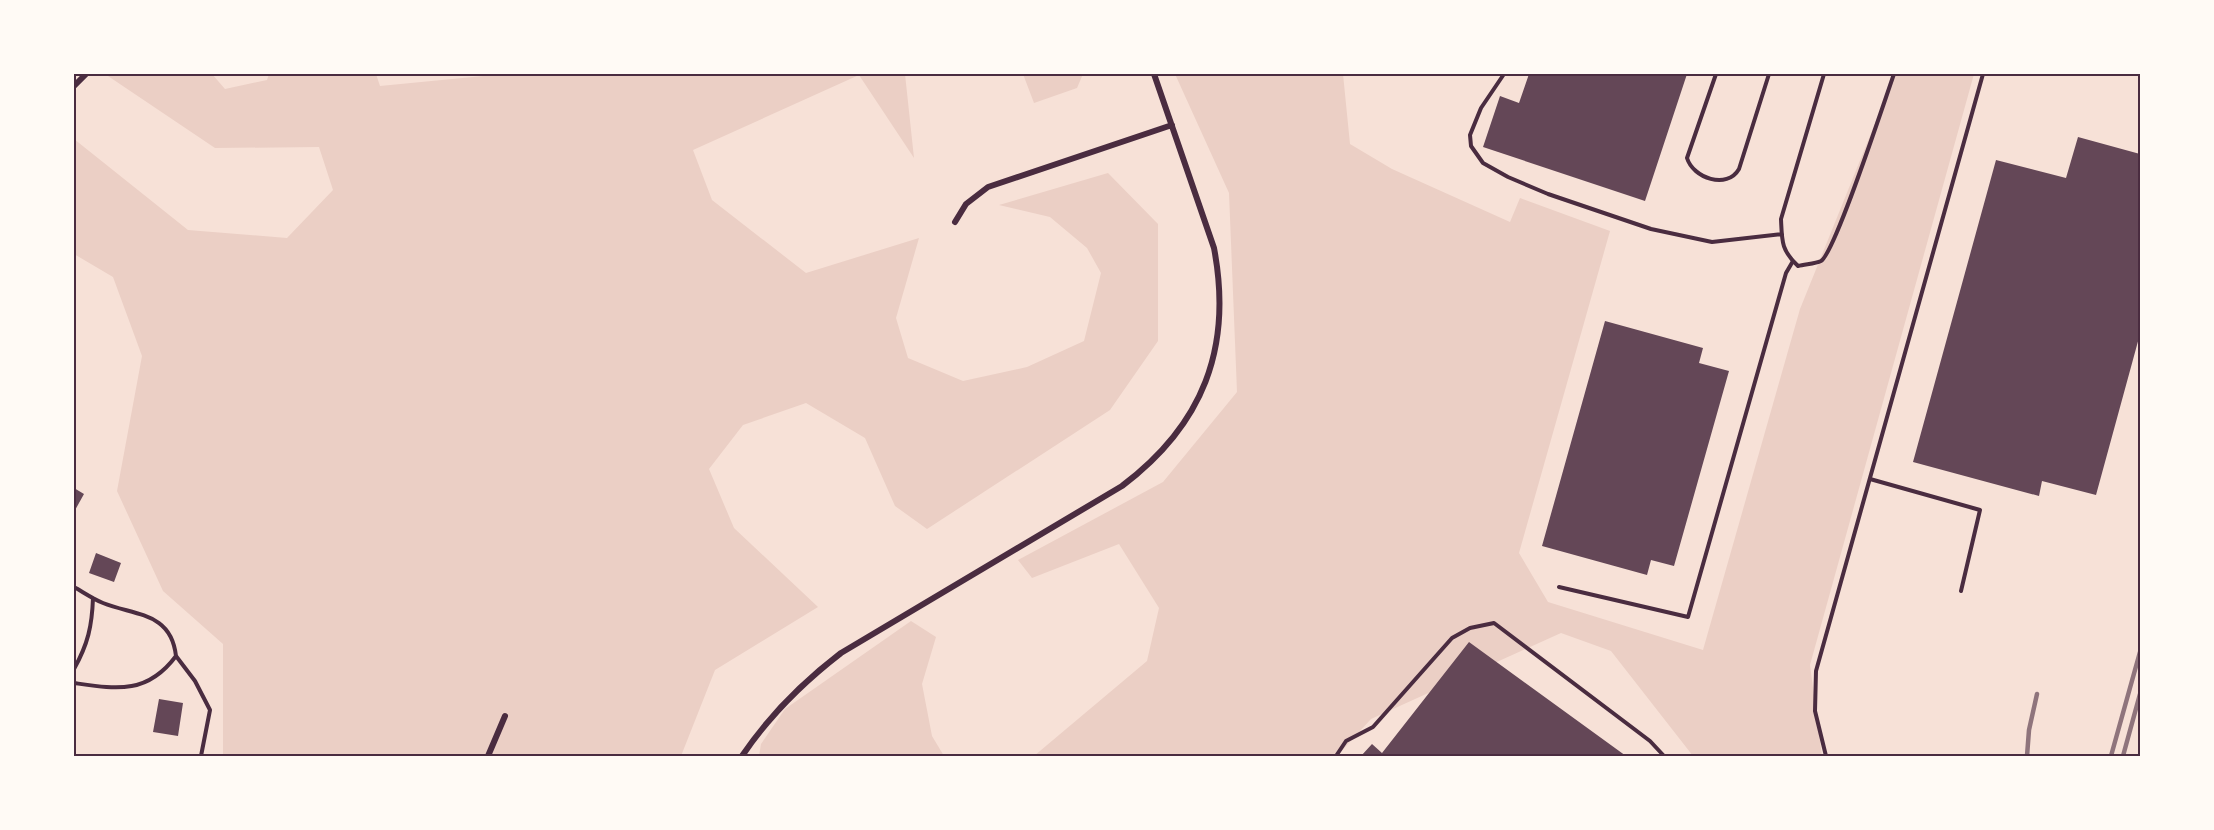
<svg xmlns="http://www.w3.org/2000/svg" width="2214" height="830" font-family="Rubik,sans-serif">
<style>
.green{fill:#ebcfc5}
.building{fill:#644757}
.lines{fill:none;stroke-linecap:round;stroke-linejoin:round}
.service{stroke:#4a2c40;stroke-width:4}
.minor{stroke:#4a2c40;stroke-width:6}
.rail{stroke:#8f747c;stroke-width:4.5}
.neatline{fill:none;stroke:#4a2c40;stroke-width:2}
</style>
<rect width="100%" height="100%" fill="#f7e1d7"/>
<!-- green -->
<path class="green" d="M105,74H212L225,89L267,80L269,74H376L380,86L483,76L484,74H905L914,158L859,75L693,150L712,200L806,273L919,238L896,318L908,358L963,381L1027,367L1084,341L1101,273L1087,248L1050,217L999,205L1108,173L1158,224V341L1110,410L927,529L895,506L865,438L806,403L743,425L709,469L734,528L818,607L715,670L681,756H223V644L163,591L117,491L142,356L113,277L74,254V139L188,230L287,238L333,190L319,147L215,148Z
M1023,74H1083L1077,88L1034,103Z
M1175,74H1343L1350,144L1392,169L1510,222L1520,198L1610,231L1519,553L1548,602L1703,650L1800,309L1895,74H1974L1810,665L1822,756H1693L1611,651L1561,633L1371,719L1337,756H1034L1147,661L1159,608L1119,544L1032,578L1018,560L1163,482L1237,392L1229,193Z
M911,621L936,637L922,684L932,736L944,756H759L761,744L785,709Z"/>
<!-- building -->
<path class="building" d="M1529,74H1687L1645,201L1483,147L1500,96L1519,103Z
M2078,137L2140,154V192L2138,200H2140V334L2096,495L2042,481L2039,496L1913,462L1996,160L2066,178Z
M1605,321L1703,348L1699,363L1729,371L1674,566L1651,560L1647,575L1542,546Z
M74,488L84,494L74,512Z
M96,553L121,563L114,582L89,573Z
M1469,642L1626,756H1361L1372,744L1382,753Z
M159,699L183,703L178,736L153,732Z"/>
<g class="lines">
<!-- service -->
<path class="service" d="M1504,74L1481,108L1470,135L1471,146L1483,163L1508,177L1548,194L1651,229L1712,242L1782,234
M1716,74L1687,158C1693,178 1727,190 1739,169L1769,74
M1824,74L1781,219C1782,241 1781,250 1798,266C1805,264 1815,264 1821,261C1835,253 1885,99 1894,74
M1870,479L1980,510L1961,591
M74,587C83,592 93,599 103,603C136,616 171,612 176,656C147,695 116,689 74,683
M1559,587L1688,617L1778,301L1786,273L1793,261
M176,656L195,681L210,710L201,756
M74,669C88,644 92,626 93,598
M1336,756L1346,741L1373,727L1452,638L1470,628L1494,623L1650,741L1664,756
M1826,756L1815,711L1816,671L1983,74"/>
<!-- minor -->
<path class="minor" d="M74,86L86,74
M955,222L966,204L988,187L1172,125
M488,756L505,716
M742,756C769,716 802,683 841,653L1122,486C1203,425 1233,348 1214,248L1154,74"/>
<!-- rail -->
<path class="rail" d="M2027,756L2029,730L2037,694
M2111,756L2140,652
M2123,756L2140,694"/>
</g>
<!-- border -->
<rect width="2214" height="830" fill="none" stroke="#fffaf5" stroke-width="150"/>
<rect x="75" y="75" width="2064" height="680" class="neatline"/>
</svg>
